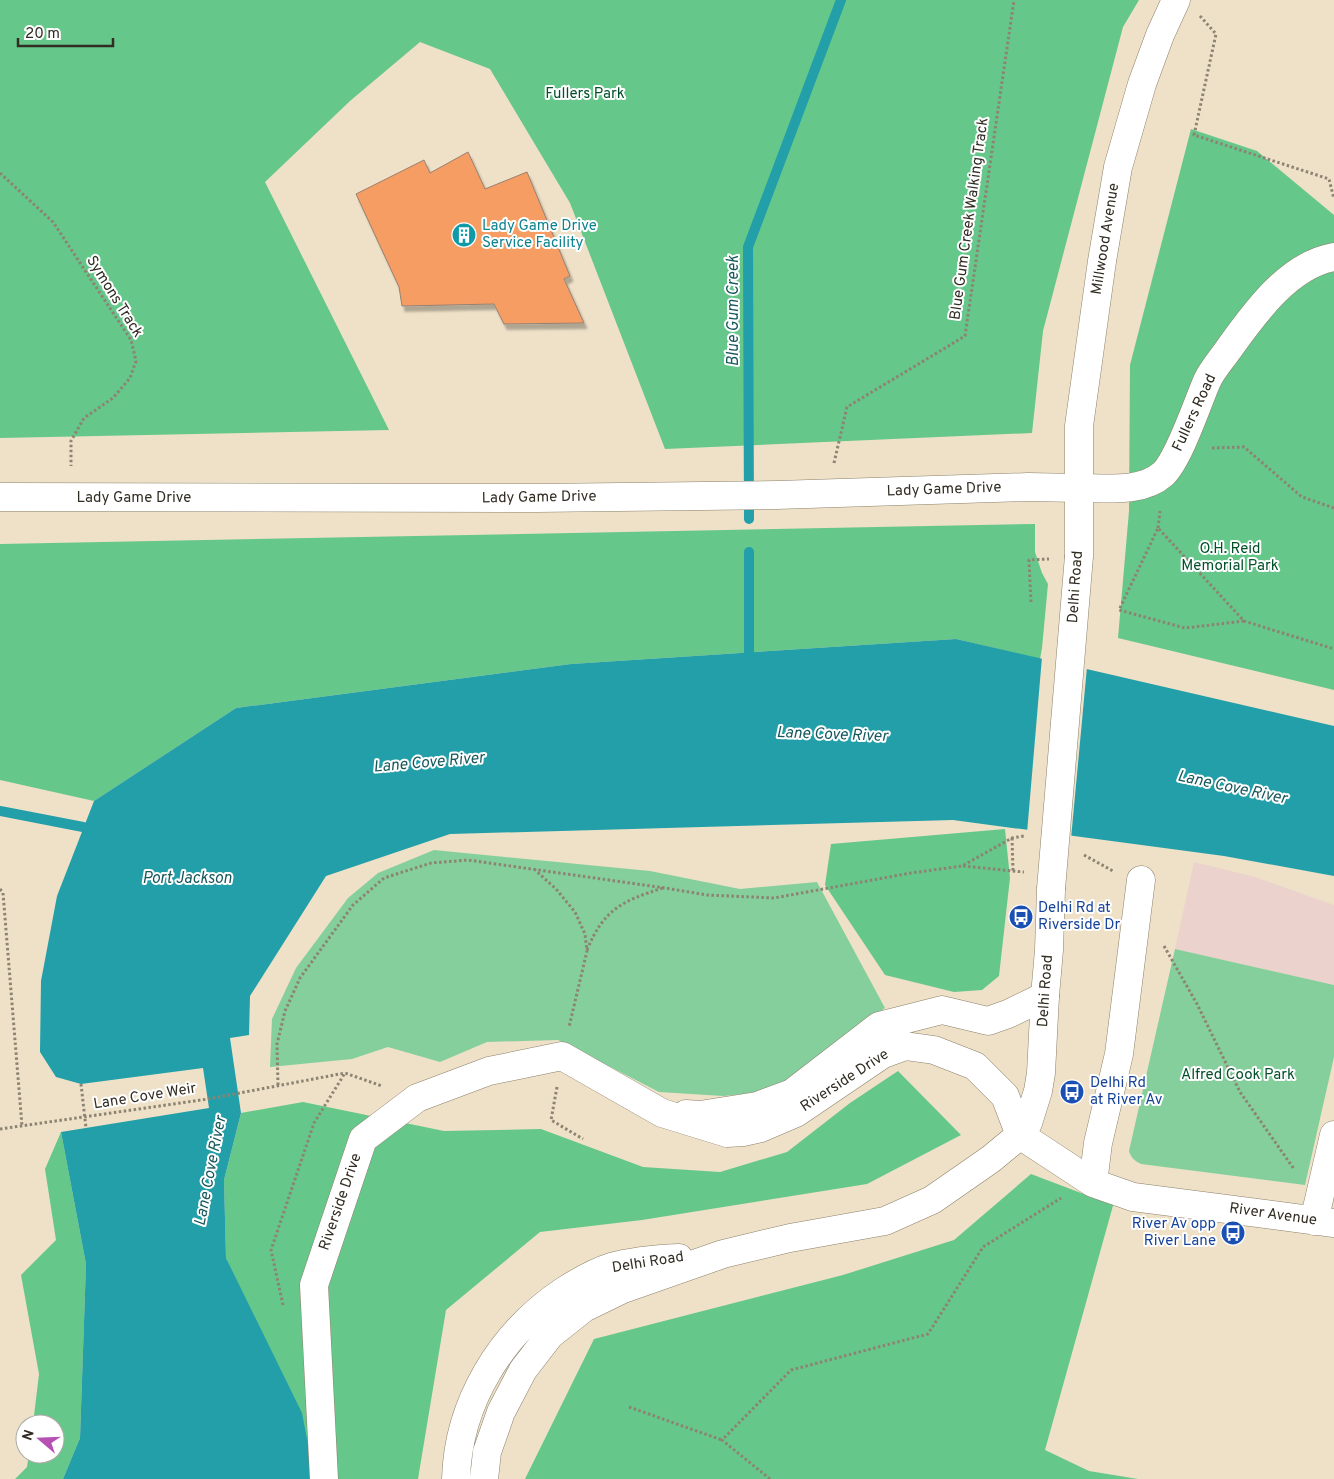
<svg xmlns="http://www.w3.org/2000/svg" width="1334" height="1479" font-family="Overpass,sans-serif">
<style>
.commercial{fill:#ecd2cc}
.green{fill:#85cf9d}
.forest{fill:#66c78a}
.water{fill:#229fa8}
.pier{fill:#eee1c8}
.lines{fill:none;stroke-linecap:round;stroke-linejoin:round}
.stream{stroke:#229fa8;stroke-width:10}
.building{fill:#f59d64;stroke:#978072;filter:url(#shadow)}
.minor-casing{stroke:#8c806a;stroke-width:29}
.major-casing{stroke:#8c806a;stroke-width:29}
.path{stroke:#8c8372;stroke-width:3;stroke-dasharray:2.5 2.5;stroke-linecap:butt}
.minor{stroke:#fff;stroke-width:28}
.major{stroke:#fff;stroke-width:28}
.major-bridge-casing{stroke:#8c806a;stroke-width:29;stroke-linecap:butt}
.major-bridge{stroke:#fff;stroke-width:28}
.labels{text-anchor:middle;dominant-baseline:central;stroke-width:4;stroke-linejoin:round;paint-order:stroke}
.park-label{font-size:15px;fill:#03512a;stroke:#fff}
.street-label{font-size:15px;fill:#322d23;stroke:#fff}
.culture-label{font-size:15px;fill:#0d838f;stroke:#fff;text-anchor:start}
.transit-label{font-size:15px;fill:#164399;stroke:#fff;text-anchor:start}
.water-label{font-size:16px;font-style:italic;fill:#17585d;stroke:#fff}
</style>
<defs>
<filter id="shadow"><feDropShadow dx="3" dy="5.5" stdDeviation="1" flood-color="#0004"/></filter>
</defs>
<rect width="100%" height="100%" fill="#eee1c8"/>
<!-- commercial -->
<path class="commercial" d="M1194,862L1255,877L1334,905V985L1175,949Z"/>
<!-- green -->
<path class="green" d="M434,850L650,871L740,889L817,882L885,1008L780,1085L754,1093L723,1096L659,1092L558,1040L487,1042L440,1062L388,1047L352,1059L270,1067L272,1019L296,968L348,898L378,873Z
M1175,949L1334,985V1057L1305,1185L1141,1164C1135,1161 1131,1158 1129,1151Z"/>
<!-- forest -->
<path class="forest" d="M0,0H1139L1123,27L1043,331L1032,433L665,449L570,203L490,69L420,42L350,101L265,182L389,430L0,438Z
M1191,129L1257,151L1334,215V690L1118,638L1129,511L1130,365Z
M1035,524V552L1042,573L1048,584L1042,648L1040,659L956,639L571,664L236,708L94,801L0,780V544Z
M1005,829L1010,878L999,976L982,990L954,992L885,975L825,885L831,844Z
M898,1071L961,1135L867,1184L642,1220L540,1232L446,1310L418,1479H310L313,1470L226,1258L224,1180L241,1113L303,1102L444,1131L541,1129L643,1167L720,1172L787,1152L850,1103Z
M61,1132L86,1264L80,1438L63,1479H15L27,1467L29,1454H55V1424H33L39,1374L21,1275L56,1240L45,1169Z
M1031,1174L1081,1193L1114,1202L1045,1450L1089,1471L1138,1479H525L594,1339L843,1275L954,1240Z"/>
<!-- water -->
<path class="water" d="M956,639L1334,726V876L1224,856L953,820L450,834L326,876L250,996L249,1035L230,1038L241,1113L224,1180L226,1258L302,1413L313,1470L310,1479H63L80,1438L86,1264L61,1132L209,1108L203,1068L81,1084L56,1077L40,1052L41,981L57,896L94,801L236,708L571,664Z"/>
<!-- pier -->
<path class="pier" d="M1042,657L1087,667L1071,839L1027,833Z"/>
<g class="lines">
<!-- stream -->
<path class="stream" d="M749,519L748,247L841,0
M749,552V666
M0,811L83,827L94,831"/>
</g>
<!-- building -->
<path class="building" d="M468,152L485,189L527,172L570,276L564,279L584,323L504,324L494,304L402,306L399,287L356,194L424,160L430,173Z"/>
<g class="lines">
<defs>
<path id="minor" d="M1079,488C1105,488 1142,493 1163,474C1179,459 1197,404 1207,381C1212,370 1221,360 1228,350C1254,314 1288,265 1334,257
M686,1114L700,1115L757,1106L792,1093L879,1026L942,1010L988,1021L1008,1014L1045,996
M1093,1183L1098,1143L1119,1054L1141,880
M1314,1221L1334,1135
M324,1479L314,1285L363,1139L417,1098L489,1071L562,1056L662,1113L727,1133L743,1132L761,1128L796,1113L883,1054L905,1046L934,1050L975,1066L1005,1096L1020,1135L1093,1183L1133,1197L1334,1223"/>
<path id="major" d="M0,497L537,498L777,495L1028,487L1079,488
M1079,556V426L1102,261L1118,167L1142,84L1160,35L1176,0
M456,1479C458,1403 501,1333 564,1291C578,1282 595,1272 611,1267C633,1261 657,1259 679,1258
M484,1479L487,1452L501,1412L523,1370L550,1335L584,1308L623,1289L723,1254L790,1238L885,1221L932,1200L991,1159L1020,1135L1028,1123L1038,1091L1041,1073L1045,996L1049,950L1051,889"/>
</defs>
<!-- minor casing -->
<use href="#minor" class="minor-casing"/>
<!-- major casing -->
<use href="#major" class="major-casing"/>
<!-- path -->
<path class="path" d="M1200,16L1216,34L1194,135L1329,179L1334,199
M0,173L53,222L131,340L136,361L130,378L113,398L84,418L71,441V466
M1212,448L1244,447L1302,497L1334,508
M834,463L847,407L965,336L1014,0
M1158,528L1160,511
M1031,602L1029,560L1049,559
M1244,621L1185,628L1119,610L1158,528L1244,621L1334,649
M1012,838L1013,871
M1084,855L1113,871
M963,866L1024,872
M534,869L556,889L575,912L585,934L587,951L569,1027
M0,889L3,893L22,1126
M1164,946L1197,1004L1240,1092L1294,1169
M587,950C604,909 622,901 663,888
M81,1084L86,1128
M278,1085L277,1044L285,1011L300,978L353,905L384,878L431,863L468,860L665,888L707,895L774,898L911,873L962,866L1012,838L1024,836
M557,1087L551,1120L583,1139
M0,1129L208,1099L345,1073L382,1086
M283,1305L271,1250L314,1123L345,1073
M629,1407L722,1440
M770,1479L722,1440L791,1370L928,1334L983,1247L1061,1198"/>
<!-- minor -->
<use href="#minor" class="minor"/>
<!-- major -->
<use href="#major" class="major"/>
<defs>
<path id="major-bridge" d="M1051,889L1079,556"/>
</defs>
<!-- major-bridge casing -->
<use href="#major-bridge" class="major-bridge-casing"/>
<!-- major-bridge -->
<use href="#major-bridge" class="major-bridge"/>
</g>
<!-- icons -->
<defs>
<symbol id="building-disc" viewBox="-11 -11 22 22"><circle r="9.5" fill="#0f9aa8" stroke="#fff"/><path d="M-4-6H4V6H1V3H-1V6H-4ZM-2.5-4.3h1.7v1.8h-1.7ZM.8-4.3h1.7v1.8H.8ZM-2.5-1h1.7V.8h-1.7ZM.8-1h1.7V.8H.8Z" fill="#fff"/></symbol>
<symbol id="bus-disc" viewBox="-11 -11 22 22"><circle r="9.5" fill="#1a4fb4" stroke="#fff"/><path d="M-5-6H5V4H4V6H2V4H-2V6H-4V4H-5ZM-3.5-4V0h7V-4ZM-3.5 1.2v1.5H-2V1.2ZM2 1.2v1.5H3.5V1.2Z" fill="#fff"/></symbol>
</defs>
<g fill-rule="evenodd">
<use href="#building-disc" x="450" y="221" width="28" height="28"/>
<use href="#bus-disc" x="1007" y="903" width="28" height="28"/>
<use href="#bus-disc" x="1058" y="1078" width="28" height="28"/>
<use href="#bus-disc" x="1219" y="1219" width="28" height="28"/>
</g>
<g class="labels">
<!-- park labels -->
<g class="park-label">
<text x="585" y="94">Fullers Park</text>
<text x="1230" y="549">O.H. Reid<tspan x="1230" dy="17">Memorial Park</tspan></text>
<text x="1238" y="1075">Alfred Cook Park</text>
</g>
<!-- street labels -->
<g class="street-label">
<text transform="translate(970 219) rotate(-82)">Blue Gum Creek Walking Track</text>
<text transform="translate(1106 239) rotate(-81)">Millwood Avenue</text>
<text transform="translate(114 297) rotate(58)">Symons Track</text>
<text transform="translate(1195 413) rotate(-65)">Fullers Road</text>
<text transform="translate(944 490) rotate(-2)">Lady Game Drive</text>
<text x="134" y="498">Lady Game Drive</text>
<text transform="translate(539 498) rotate(-1)">Lady Game Drive</text>
<text transform="translate(1076 587) rotate(-86)">Delhi Road</text>
<text transform="translate(1046 991) rotate(-86)">Delhi Road</text>
<text transform="translate(845 1081) rotate(-33)">Riverside Drive</text>
<text transform="translate(145 1097) rotate(-9)">Lane Cove Weir</text>
<text transform="translate(341 1202) rotate(-71)">Riverside Drive</text>
<text transform="translate(1273 1215) rotate(8)">River Avenue</text>
<text transform="translate(648 1263) rotate(-9)">Delhi Road</text>
</g>
<!-- culture labels -->
<g class="culture-label">
<text x="482" y="226">Lady Game Drive<tspan x="482" dy="17">Service Facility</tspan></text>
</g>
<!-- transit labels -->
<g class="transit-label">
<text x="1038" y="908">Delhi Rd at<tspan x="1038" dy="17">Riverside Dr</tspan></text>
<text x="1090" y="1083">Delhi Rd<tspan x="1090" dy="17">at River Av</tspan></text>
<text x="1216" y="1224" text-anchor="end">River Av opp<tspan x="1216" dy="17">River Lane</tspan></text>
</g>
<!-- water labels -->
<g class="water-label">
<text transform="translate(734 311) rotate(-90)">Blue Gum Creek</text>
<text transform="translate(832 735) rotate(2)">Lane Cove River</text>
<text transform="translate(429 763) rotate(-5)">Lane Cove River</text>
<text transform="translate(1232 788) rotate(12)">Lane Cove River</text>
<text x="187" y="879">Port Jackson</text>
<text transform="translate(211 1171) rotate(-79)">Lane Cove River</text>
</g>
</g>
<!-- north arrow -->
<g transform="translate(40 1439) rotate(289)"><circle r="24" fill="#ffffff" stroke="#adaba7"/>
<path d="M0-4L9 19L0 12L-9 19Z" fill="#b750b4"/>
<text y="-8" font-size="14" font-weight="bold" text-anchor="middle" fill="#322d23">N</text>
</g>
<!-- scale -->
<path d="M18 38v8h95v-8" fill="none" stroke="#322d23" stroke-width="2.5"/>
<text x="25" y="38" font-size="15" fill="#322d23" stroke="#ffffff" stroke-width="4" paint-order="stroke">20 m</text>
</svg>
